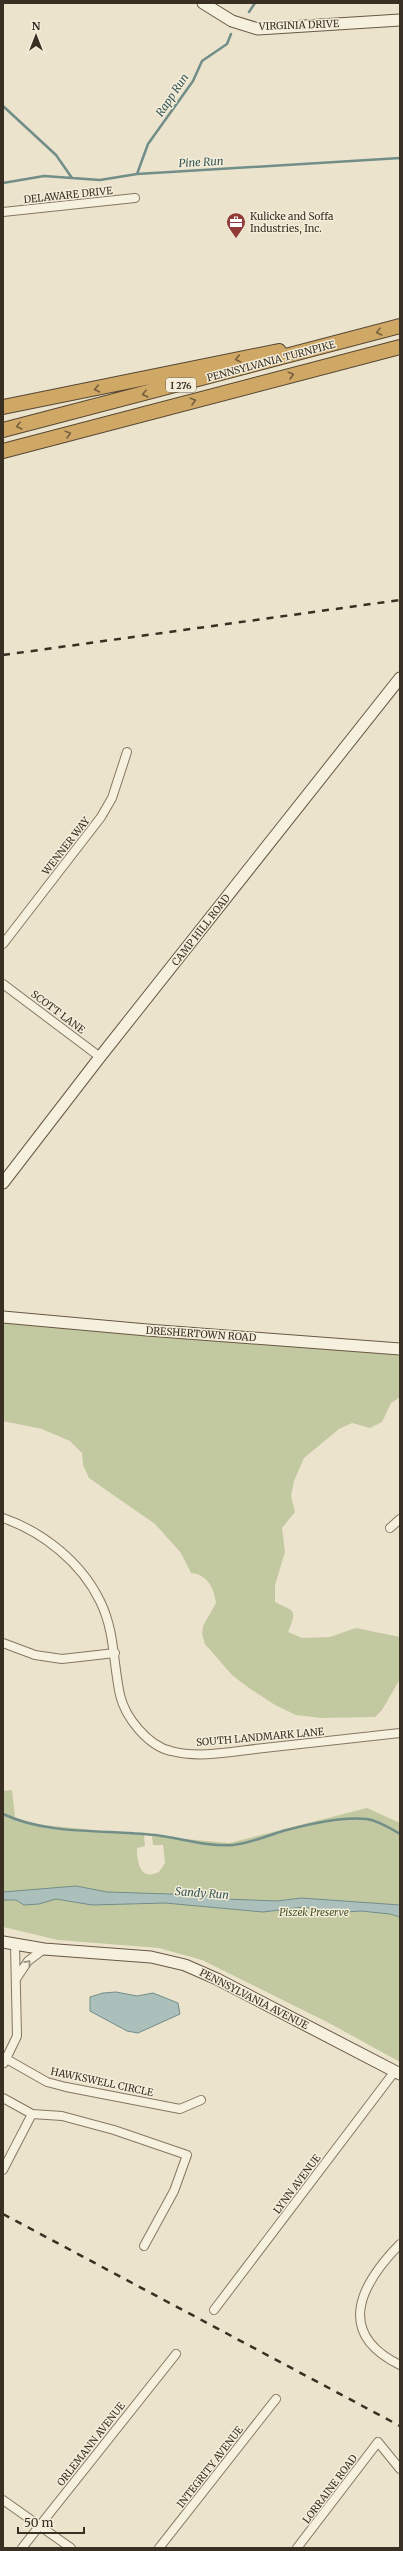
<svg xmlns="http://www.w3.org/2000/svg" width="403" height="2551" font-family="Merriweather,serif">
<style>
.green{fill:#c2c9a0}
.water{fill:#abc0bb;stroke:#728e89}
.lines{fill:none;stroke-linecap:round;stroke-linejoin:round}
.stream{stroke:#728e89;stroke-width:2.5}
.street-casing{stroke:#877761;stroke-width:10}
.secondary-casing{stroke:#695844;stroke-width:13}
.highway-casing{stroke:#554634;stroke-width:16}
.street{stroke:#f6f0de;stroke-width:8}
.secondary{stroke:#f6f0de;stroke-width:11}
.highway{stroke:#d0a866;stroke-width:14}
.rail{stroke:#392f23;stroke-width:2.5;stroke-dasharray:7 7;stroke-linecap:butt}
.oneway{stroke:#755f3e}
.oneway2{stroke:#989080}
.labels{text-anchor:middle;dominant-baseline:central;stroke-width:3;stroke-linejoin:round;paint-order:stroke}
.shield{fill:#f3edda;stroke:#71685a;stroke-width:1}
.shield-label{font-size:9px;font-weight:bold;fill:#392f23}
.street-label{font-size:10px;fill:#392f23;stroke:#f3edda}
.poi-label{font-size:10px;fill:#392f23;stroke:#f3edda;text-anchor:start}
.park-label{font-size:10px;font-style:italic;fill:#47532b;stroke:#f3edda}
.water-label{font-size:11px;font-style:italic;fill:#345757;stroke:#f3edda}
</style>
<rect width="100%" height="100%" fill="#ebe3cc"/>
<!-- green -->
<path class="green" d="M3,1321L400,1354V1397L391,1403L382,1422L370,1428L352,1423L339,1429L304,1458L294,1481L291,1496L295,1512L282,1528L285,1552L275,1585V1602C294,1612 298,1608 288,1632L302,1638L330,1637L356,1628L400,1637V1679L382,1710L375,1717L321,1718L296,1715L275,1705L249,1688L232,1675L205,1644L202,1634L203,1626L216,1603C214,1588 207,1574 191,1573L181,1553L155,1524L89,1478L83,1465L82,1453L70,1441L42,1429L3,1421Z
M12,1790L15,1818L33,1824L144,1835L145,1846L137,1848C137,1863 140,1881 159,1872L165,1863L163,1845H153L152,1836L229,1843L367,1808L400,1823V2062L329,2023L202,1960L159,1948L58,1940L3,1927V1791Z"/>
<!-- water -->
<path class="water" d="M76,1886L107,1892L201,1895L225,1899L277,1901L301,1898L400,1905V1917L390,1914L361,1911L334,1913L304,1907L263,1912L165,1903L92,1905L56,1899L39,1904L24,1905L16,1900H3V1892Z
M116,1992L137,1996L153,1993L178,2003L180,2014L138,2033L127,2031L90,2011V1997L103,1993Z"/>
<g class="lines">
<!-- stream -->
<path class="stream" d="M249,12L255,3
M3,106L56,155L72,178
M137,174L148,144L193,81L202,61L227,44L231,34
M3,183L44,176L100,180L137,174L400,158
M3,1814C50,1836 106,1829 155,1835C181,1838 207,1847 233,1845C250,1843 267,1836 283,1831C308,1824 341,1816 367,1819C379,1821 390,1828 400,1834"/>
<defs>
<path id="street" d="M3,212L135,198
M3,944L101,817L112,798L127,752
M3,984L100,1057
M3,1518C43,1532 81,1562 100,1601C115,1631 113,1663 120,1695C125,1717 148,1746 171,1751C201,1759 234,1751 264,1748C310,1743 355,1738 400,1733
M390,1528L400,1519
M3,1643L35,1655L62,1659L115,1653
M16,1979L28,1961L44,1949
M3,2057L47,2082L66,2087L180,2109L201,2100
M4,2063L17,2036L15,1945
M3,2098L32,2114L62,2116L114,2130L187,2155L174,2191L144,2246
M3,2170L32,2114
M400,2244C360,2285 335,2333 400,2365
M214,2310L395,2071
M3,2500L71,2548
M22,2548L176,2354
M159,2548L276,2399
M297,2548L378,2442L400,2469"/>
<path id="secondary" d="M203,3L232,21L258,29L400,20
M3,1183L100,1057L400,678
M3,1317L147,1330L400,1349
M3,1942L44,1949L151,1957L185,1965L217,1979L400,2074"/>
<path id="highway" d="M3,407L279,351
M3,430L400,326
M3,451L400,347"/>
</defs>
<!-- street casing -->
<use href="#street" class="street-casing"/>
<!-- secondary casing -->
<use href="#secondary" class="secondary-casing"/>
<!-- highway casing -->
<use href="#highway" class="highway-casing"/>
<!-- street -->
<use href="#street" class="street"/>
<!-- secondary -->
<use href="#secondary" class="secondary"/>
<!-- highway -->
<use href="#highway" class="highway"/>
<!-- rail -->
<path class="rail" d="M3,655L400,600
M3,2214L400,2426"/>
</g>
<!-- one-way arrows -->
<defs><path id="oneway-chevron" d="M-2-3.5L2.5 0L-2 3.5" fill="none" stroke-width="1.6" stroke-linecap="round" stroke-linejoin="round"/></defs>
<g class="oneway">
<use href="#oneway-chevron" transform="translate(379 332) rotate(166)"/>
<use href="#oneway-chevron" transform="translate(238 359) rotate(168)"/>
<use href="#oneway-chevron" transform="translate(291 375) rotate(-15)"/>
<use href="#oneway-chevron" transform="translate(97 389) rotate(168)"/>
<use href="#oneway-chevron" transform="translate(145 394) rotate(166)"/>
<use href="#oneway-chevron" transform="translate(193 401) rotate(-15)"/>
<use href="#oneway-chevron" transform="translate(19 426) rotate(166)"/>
<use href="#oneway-chevron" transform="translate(68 434) rotate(-15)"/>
</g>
<use class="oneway2" href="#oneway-chevron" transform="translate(28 1963) rotate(-48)"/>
<!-- icons -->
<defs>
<symbol id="office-pin" viewBox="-11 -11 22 30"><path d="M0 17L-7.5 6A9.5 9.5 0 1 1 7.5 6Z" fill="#903b37" stroke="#f3edda"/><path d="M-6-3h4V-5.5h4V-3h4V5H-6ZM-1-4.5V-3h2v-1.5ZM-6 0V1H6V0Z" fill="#fff"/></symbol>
</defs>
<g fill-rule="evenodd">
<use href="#office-pin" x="225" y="211" width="22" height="30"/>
</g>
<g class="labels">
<!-- shield labels -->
<rect class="shield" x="166" y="378" width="30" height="14" rx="3"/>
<g class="shield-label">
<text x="181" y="385">I 276</text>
</g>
<!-- street labels -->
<g class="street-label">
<text transform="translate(299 25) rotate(-2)">VIRGINIA DRIVE</text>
<text transform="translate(68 195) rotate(-6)">DELAWARE DRIVE</text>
<text transform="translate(271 361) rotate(-15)">PENNSYLVANIA TURNPIKE</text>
<text transform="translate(66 846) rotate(-52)">WENNER WAY</text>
<text transform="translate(201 930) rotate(-52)">CAMP HILL ROAD</text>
<text transform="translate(58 1012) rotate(37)">SCOTT LANE</text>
<text transform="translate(201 1334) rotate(4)">DRESHERTOWN ROAD</text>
<text transform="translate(260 1737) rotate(-5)">SOUTH LANDMARK LANE</text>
<text transform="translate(254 1999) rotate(27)">PENNSYLVANIA AVENUE</text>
<text transform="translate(102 2082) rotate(12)">HAWKSWELL CIRCLE</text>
<text transform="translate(297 2184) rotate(-53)">LYNN AVENUE</text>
<text transform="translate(91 2444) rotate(-52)">ORLEMANN AVENUE</text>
<text transform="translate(210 2467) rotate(-52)">INTEGRITY AVENUE</text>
<text transform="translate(330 2489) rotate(-53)">LORRAINE ROAD</text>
</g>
<!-- poi labels -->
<g class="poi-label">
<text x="250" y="216">Kulicke and Soffa<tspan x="250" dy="12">Industries, Inc.</tspan></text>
</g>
<!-- park labels -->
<g class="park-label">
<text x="314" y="1912">Piszek Preserve</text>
</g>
<!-- water labels -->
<g class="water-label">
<text transform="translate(172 95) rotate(-56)">Rapp Run</text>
<text transform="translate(201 162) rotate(-3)">Pine Run</text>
<text transform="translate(202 1893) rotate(4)">Sandy Run</text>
</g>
</g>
<!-- border -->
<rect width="403" height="2551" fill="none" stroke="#392f23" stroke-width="8"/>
<!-- north arrow -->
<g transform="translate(36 36)" stroke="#f3edda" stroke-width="3" paint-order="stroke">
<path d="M0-3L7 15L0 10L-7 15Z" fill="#392f23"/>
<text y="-6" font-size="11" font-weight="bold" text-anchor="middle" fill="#392f23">N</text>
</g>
<!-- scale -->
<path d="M18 2527v6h66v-6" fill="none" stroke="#392f23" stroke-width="2"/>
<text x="24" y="2527" font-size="12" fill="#392f23" stroke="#f3edda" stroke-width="3" paint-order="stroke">50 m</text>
</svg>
